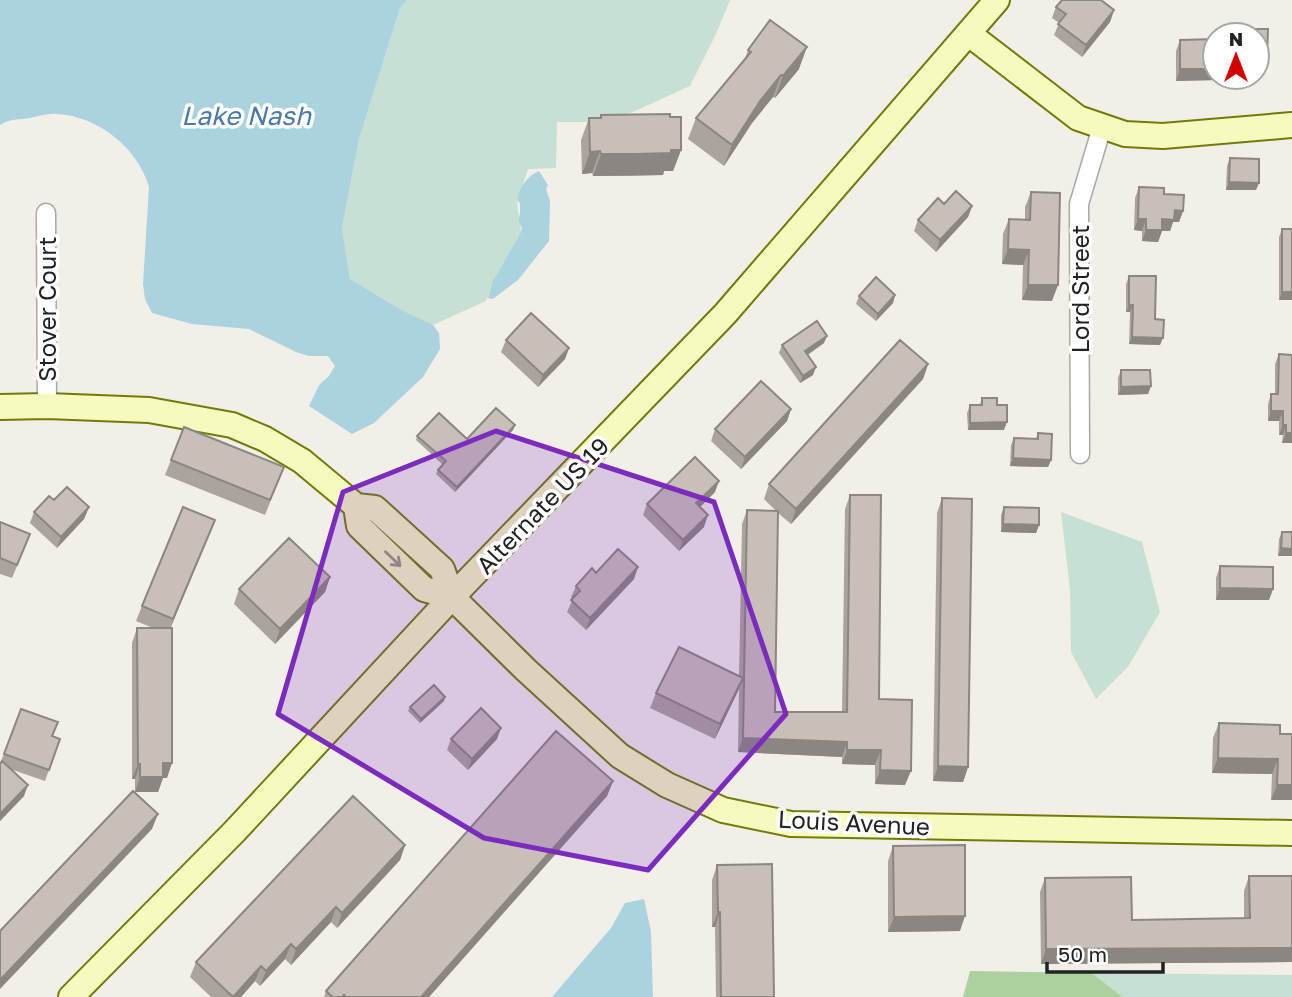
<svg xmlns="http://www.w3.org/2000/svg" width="1292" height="997" font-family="'Golos Text',sans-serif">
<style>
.forest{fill:#add19e}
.wetland{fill:#c6e0d4}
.water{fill:#aad3df}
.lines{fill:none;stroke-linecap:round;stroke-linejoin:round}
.street-casing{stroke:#a9a9a9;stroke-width:21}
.secondary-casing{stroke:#707d05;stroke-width:28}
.street{stroke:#fff;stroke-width:18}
.secondary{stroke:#f7fabf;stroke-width:24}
.wall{fill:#aba49e}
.shaded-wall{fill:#8b8681}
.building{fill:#c7bfb8;stroke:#8b8681;stroke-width:2}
.oneway{stroke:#979978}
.marked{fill:#7b2cbf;fill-opacity:0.2;stroke:#7b2cbf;stroke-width:5;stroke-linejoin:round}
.labels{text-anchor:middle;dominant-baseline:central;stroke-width:7;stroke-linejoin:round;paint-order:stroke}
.street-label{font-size:24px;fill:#222;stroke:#fff}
.water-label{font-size:26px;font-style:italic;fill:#4a7aab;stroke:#fff}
</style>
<rect width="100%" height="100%" fill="#f2efe9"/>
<!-- forest -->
<path class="forest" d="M970,971L1092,973L1123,997H963Z"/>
<!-- wetland -->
<path class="wetland" d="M407,0H730L716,34L690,86L633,112L593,122H557L556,168L528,169L517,203L521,232L496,276L486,301L433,325L401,311L350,279L342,228L359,139L400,8Z
M1061,512L1142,542L1160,612L1128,667L1096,699L1071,652L1070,590Z
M1092,973L1292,975V997H1123Z"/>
<!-- water -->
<path class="water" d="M0,0H407L400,8L359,139L342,228L350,279L401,310L433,325L439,333L440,349L423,377L374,423L352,434L309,406L319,385L329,376L335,366L328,356H309L296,352L249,329L192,324L152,313L145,299L143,284L149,187C138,148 98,116 57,114C49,113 39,116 30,118C18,120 11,118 0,125Z
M539,171L548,185L546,189L550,201L549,241L518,280L493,299L488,298L493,281L521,232L522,228C516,220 521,216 520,207C520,197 516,205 518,196C521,185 529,175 539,171Z
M644,899L651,932L653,997H552L611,928L625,903Z"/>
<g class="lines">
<defs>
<path id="street" d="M46,213L47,406
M1080,454L1079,204L1102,127"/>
<path id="secondary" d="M969,34L1078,118L1125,134L1163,136L1292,125
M0,407L47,406L149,410L232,425L265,439L302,461L356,506L375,508L442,569L452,597L526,670L620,756L667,785L723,810L791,824L1292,833
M356,506L359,526L424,589L452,597
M71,997L235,831L452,597L725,314L997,0"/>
</defs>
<!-- street casing -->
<use href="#street" class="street-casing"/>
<!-- secondary casing -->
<use href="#secondary" class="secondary-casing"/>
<!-- street -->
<use href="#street" class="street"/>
<!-- secondary -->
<use href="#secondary" class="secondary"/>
</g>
<!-- wall -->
<path class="wall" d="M1056,7L1114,10L1110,22L1082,57L1054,35L1059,23L1052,18Z
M1180,40L1216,80L1176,81V51Z
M748,50L799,69L775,98L773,97L752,123L724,166L688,139L696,118L744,61Z
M601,115L681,150L673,171H664L663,175L628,176H593L592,173L582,174L581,140L589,118H600Z
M1230,158L1256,190H1226L1227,166Z
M1139,187L1164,194L1183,211L1179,222H1173L1170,231H1162L1158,242L1142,241V231L1134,230L1135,198Z
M1031,192L1052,301L1022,300L1023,265L1002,264L1003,234L1009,219L1025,220V207Z
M944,204L972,206L968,217L936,252L914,231L918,220Z
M1282,229H1292V300H1279V237Z
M1129,276L1155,319L1160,345L1129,344L1130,312H1126V284Z
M895,295L893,303L876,321L856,304L859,296Z
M506,340L569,348L565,359L538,387L501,352Z
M824,343L808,355L813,375L800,383L779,353L782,345Z
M1279,354L1292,443H1282L1283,435H1279V421H1268V404L1271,394H1275V364Z
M928,364L923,379L791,524L778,513L775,712H842L845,509L850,495L879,699L905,785L875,784V765L842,764V757L738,752L739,689L715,739L650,708L656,693L739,676L742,524L747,510L776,511L764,499L769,484Z
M1121,370L1151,386L1148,394L1118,395V378Z
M982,398L1004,430H968L967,413L970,405H980Z
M791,409L787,421L741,469L711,441L715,429Z
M515,425L513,430L455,492L436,474L438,470L443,465L416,440L417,436L467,439Z
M1038,433L1051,460L1048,467L1010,466L1011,445L1014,438H1036Z
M171,460L284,467L265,515L165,475Z
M715,492L700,507L704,527L679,551L643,515L647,504Z
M942,498L968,767L963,782L933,781L937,513Z
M54,500L89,507L84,519L57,548L30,523L34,512Z
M1004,507L1039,525L1036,533L1001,532V515Z
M0,522L25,547L12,578L0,574Z
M1282,532H1292V556H1278L1279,539Z
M209,535L170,628L167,778H163L158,792H135L152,829L135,792V779H132V643L137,628H153L136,621L142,606Z
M1220,566L1273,589L1269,600H1216V578Z
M596,573L634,579L586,630L567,612L573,599L571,597L576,586Z
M330,577L325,592L275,644L234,604L239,589Z
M444,701L420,723L408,711L410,707Z
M21,709L53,736L60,739L45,781L10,769L24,796L0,821V764Z
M1219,723L1280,734H1292V800H1271L1272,774L1212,773L1213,738Z
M451,739H497L468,770L447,750Z
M613,781L607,796L429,997H324L326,991Z
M405,845L400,860L337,928L331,922L291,965L285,959L260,986L255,981L241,997H211L190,977L196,962Z
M893,846L960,931L888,932V861Z
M717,865L774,997H716L715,927H712V880Z
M1249,876L1292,962L1041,964L1040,892L1045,878L1132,920L1244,918V891Z"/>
<!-- shaded-wall -->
<path class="shaded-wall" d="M1114,10L1110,22L1082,57L1086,45Z
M807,47L799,69L775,98L783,76Z
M1257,58H1267L1263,69H1257Z
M1180,69H1215V77H1217L1216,80L1176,81Z
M781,75L773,97L752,123L724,166L732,145L760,101Z
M671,150H681L673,171H664L663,175L593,176L601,154Z
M600,151L592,173L582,174L590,152Z
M1229,182L1259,183L1256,190H1226Z
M972,206L968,217L936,252L940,240Z
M1175,210L1183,211L1179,222H1173L1170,231H1162L1158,242L1142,241L1146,230Z
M1138,219H1146L1142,231L1134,230Z
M1008,249L1029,250L1023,265L1002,264Z
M1028,285H1058L1052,301L1022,300Z
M1282,292H1292V300H1279Z
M895,295L893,303L876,321L878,314Z
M1129,305H1133L1130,312H1126Z
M827,336L824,343L802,358L805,351Z
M1132,337L1163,338L1160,345L1129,344Z
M569,348L565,359L538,387L543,375Z
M928,364L923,379L791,524L796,509Z
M816,367L813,375L800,383L803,376Z
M1151,386L1148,394L1118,395L1121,387Z
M791,409L787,421L741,469L745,457Z
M1271,411H1283L1279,421H1268Z
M1007,422L1004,430H968L970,423Z
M515,425L513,430L455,492L457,487Z
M1283,425H1286L1283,435H1279Z
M1286,433H1292V443H1282Z
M1013,458L1051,460L1048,467L1010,466Z
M719,481L715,492L692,515L696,503Z
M89,507L84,519L57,548L61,537Z
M708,515L704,527L679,551L683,540Z
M215,520L209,535L168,634L173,619Z
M1003,524L1039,525L1036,533L1001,532Z
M1281,548L1292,549V556H1278Z
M638,567L634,579L586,630L590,618Z
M330,577L325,592L275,644L280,629Z
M1220,588L1273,589L1269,600H1216Z
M743,678L737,693L715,739L720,724Z
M445,697L444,701L420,723L421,719Z
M501,728L497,739L468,770L472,759Z
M743,738L847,742L842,757L738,752Z
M847,750H881L875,765L842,764Z
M1218,758L1278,759L1272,774L1212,773Z
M163,763H172L167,778H163L158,792H135L140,777Z
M138,764H140L135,779H132Z
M938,766L968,767L963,782L933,781Z
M880,770L911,771L905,785L875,784Z
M613,781L607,796L429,997H421Z
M28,785L24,796L0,821V814Z
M1277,785H1292V800H1271Z
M158,814L152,829L0,989V980Z
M405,845L400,860L337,928L342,913Z
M336,907L331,922L291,965L296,949Z
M718,912H720L715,927H712Z
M965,916L960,931L888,932L894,917Z
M291,944L285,959L260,986L266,971Z
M1292,948V962L1041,964L1046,949Z
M261,966L255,981L241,997H232Z"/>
<!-- building -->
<path class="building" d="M1062,0H1101L1114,10L1086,45L1058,24L1066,14L1056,7Z
M770,20L807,47L783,76L781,75L760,101L732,145L696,118L751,52L748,50Z
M1225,29H1268L1267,58H1257V35H1225Z
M1215,39V69H1180V40Z
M670,114V117H681V150H671V153L636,154H601L600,151L590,152L589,118H601V115Z
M1230,158L1259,159V183L1229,182Z
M1139,187L1164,188V194L1184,195L1183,211L1175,210L1174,220L1162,219V230H1146V219H1138Z
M956,191L972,206L940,240L918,220L938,198L944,204Z
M1031,192L1060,193L1058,285H1028L1029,250L1008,249L1009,219L1030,220Z
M1282,229H1292V292H1282Z
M1129,276H1156L1155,319L1164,320L1163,338L1132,337L1133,305H1129Z
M876,277L895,295L878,314L859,296Z
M531,313L569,348L543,375L506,340Z
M817,321L827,336L805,351L816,367L803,376L782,345Z
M900,340L928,364L796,509L769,484Z
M1279,354L1292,355V433H1286V425H1283V411H1271V394H1278Z
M1121,370H1150L1151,386L1121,387Z
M761,381L791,409L745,457L715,429Z
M982,398H997V405H1007V422L970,423V405H982Z
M496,408L515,425L457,487L438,470L446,461L417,436L439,413L467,439Z
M184,427L284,467L270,500L171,460Z
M1038,433L1052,434L1051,460L1013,458L1014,438L1038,439Z
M695,457L719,481L696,503L708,515L683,540L647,504Z
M67,487L89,507L61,537L34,512L49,496L54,500Z
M850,495H881L879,699L912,700L911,771L880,770L881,750H847V742L743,738L747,510L778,511L775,712H847Z
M942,498L972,499L968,767L938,766Z
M183,507L215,520L173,619L142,606Z
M1004,507L1039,508V525L1003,524Z
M0,522L30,534L17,565L0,558Z
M1282,532H1292V549L1281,548Z
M289,538L330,577L280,629L239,589Z
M618,549L638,567L590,618L571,600L580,591L576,586L592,568L596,573Z
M1220,566L1273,567V589L1220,588Z
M137,628H172V763H163V777H140V764H138Z
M679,647L743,678L720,724L656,693Z
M434,685L445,697L421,719L410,707Z
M481,708L501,728L472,759L451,739Z
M21,709L58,722L52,736L60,739L49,770L4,754Z
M1219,723L1280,725V734H1292V785H1277L1278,759L1218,758Z
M556,731L613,781L421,997H346L344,995L342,997H333L326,991Z
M2,761L28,785L0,814V764Z
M133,791L158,814L0,980V931Z
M353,796L405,845L342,913L336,907L296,949L291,944L266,971L261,966L233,997L196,962Z
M965,845V916L894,917L893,846Z
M772,864L774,997H721L720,912H718L717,865Z
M1249,876H1292V948L1046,949L1045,878L1131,877L1132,920L1250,918Z"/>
<!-- one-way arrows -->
<defs><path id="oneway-shaft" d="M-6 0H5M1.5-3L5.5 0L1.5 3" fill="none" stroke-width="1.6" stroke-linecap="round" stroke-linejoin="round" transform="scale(1.75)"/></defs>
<use class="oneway" href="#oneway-shaft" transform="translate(393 559) rotate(44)"/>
<!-- marked area -->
<path class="marked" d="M496,431L714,502L786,714L648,870L484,838L278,714L343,492Z"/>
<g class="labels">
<!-- street labels -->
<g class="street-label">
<text transform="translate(1079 289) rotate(-90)">Lord Street</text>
<text transform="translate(46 309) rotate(-90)">Stover Court</text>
<text transform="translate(542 505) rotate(-46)">Alternate US 19</text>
<text transform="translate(854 822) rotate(3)">Louis Avenue</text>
</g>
<!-- water labels -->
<g class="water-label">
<text x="246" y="115">Lake Nash</text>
</g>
</g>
<!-- north arrow -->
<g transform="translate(1236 56)"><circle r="33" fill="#ffffff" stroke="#a7a7a7" stroke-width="2"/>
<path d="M0-5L12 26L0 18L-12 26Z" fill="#d40000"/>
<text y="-10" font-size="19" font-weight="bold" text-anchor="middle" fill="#222222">N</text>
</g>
<!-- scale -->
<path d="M1047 962v10h116v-10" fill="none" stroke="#222222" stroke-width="3.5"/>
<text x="1058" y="962" font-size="21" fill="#222222" stroke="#ffffff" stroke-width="5" paint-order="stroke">50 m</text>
</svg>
